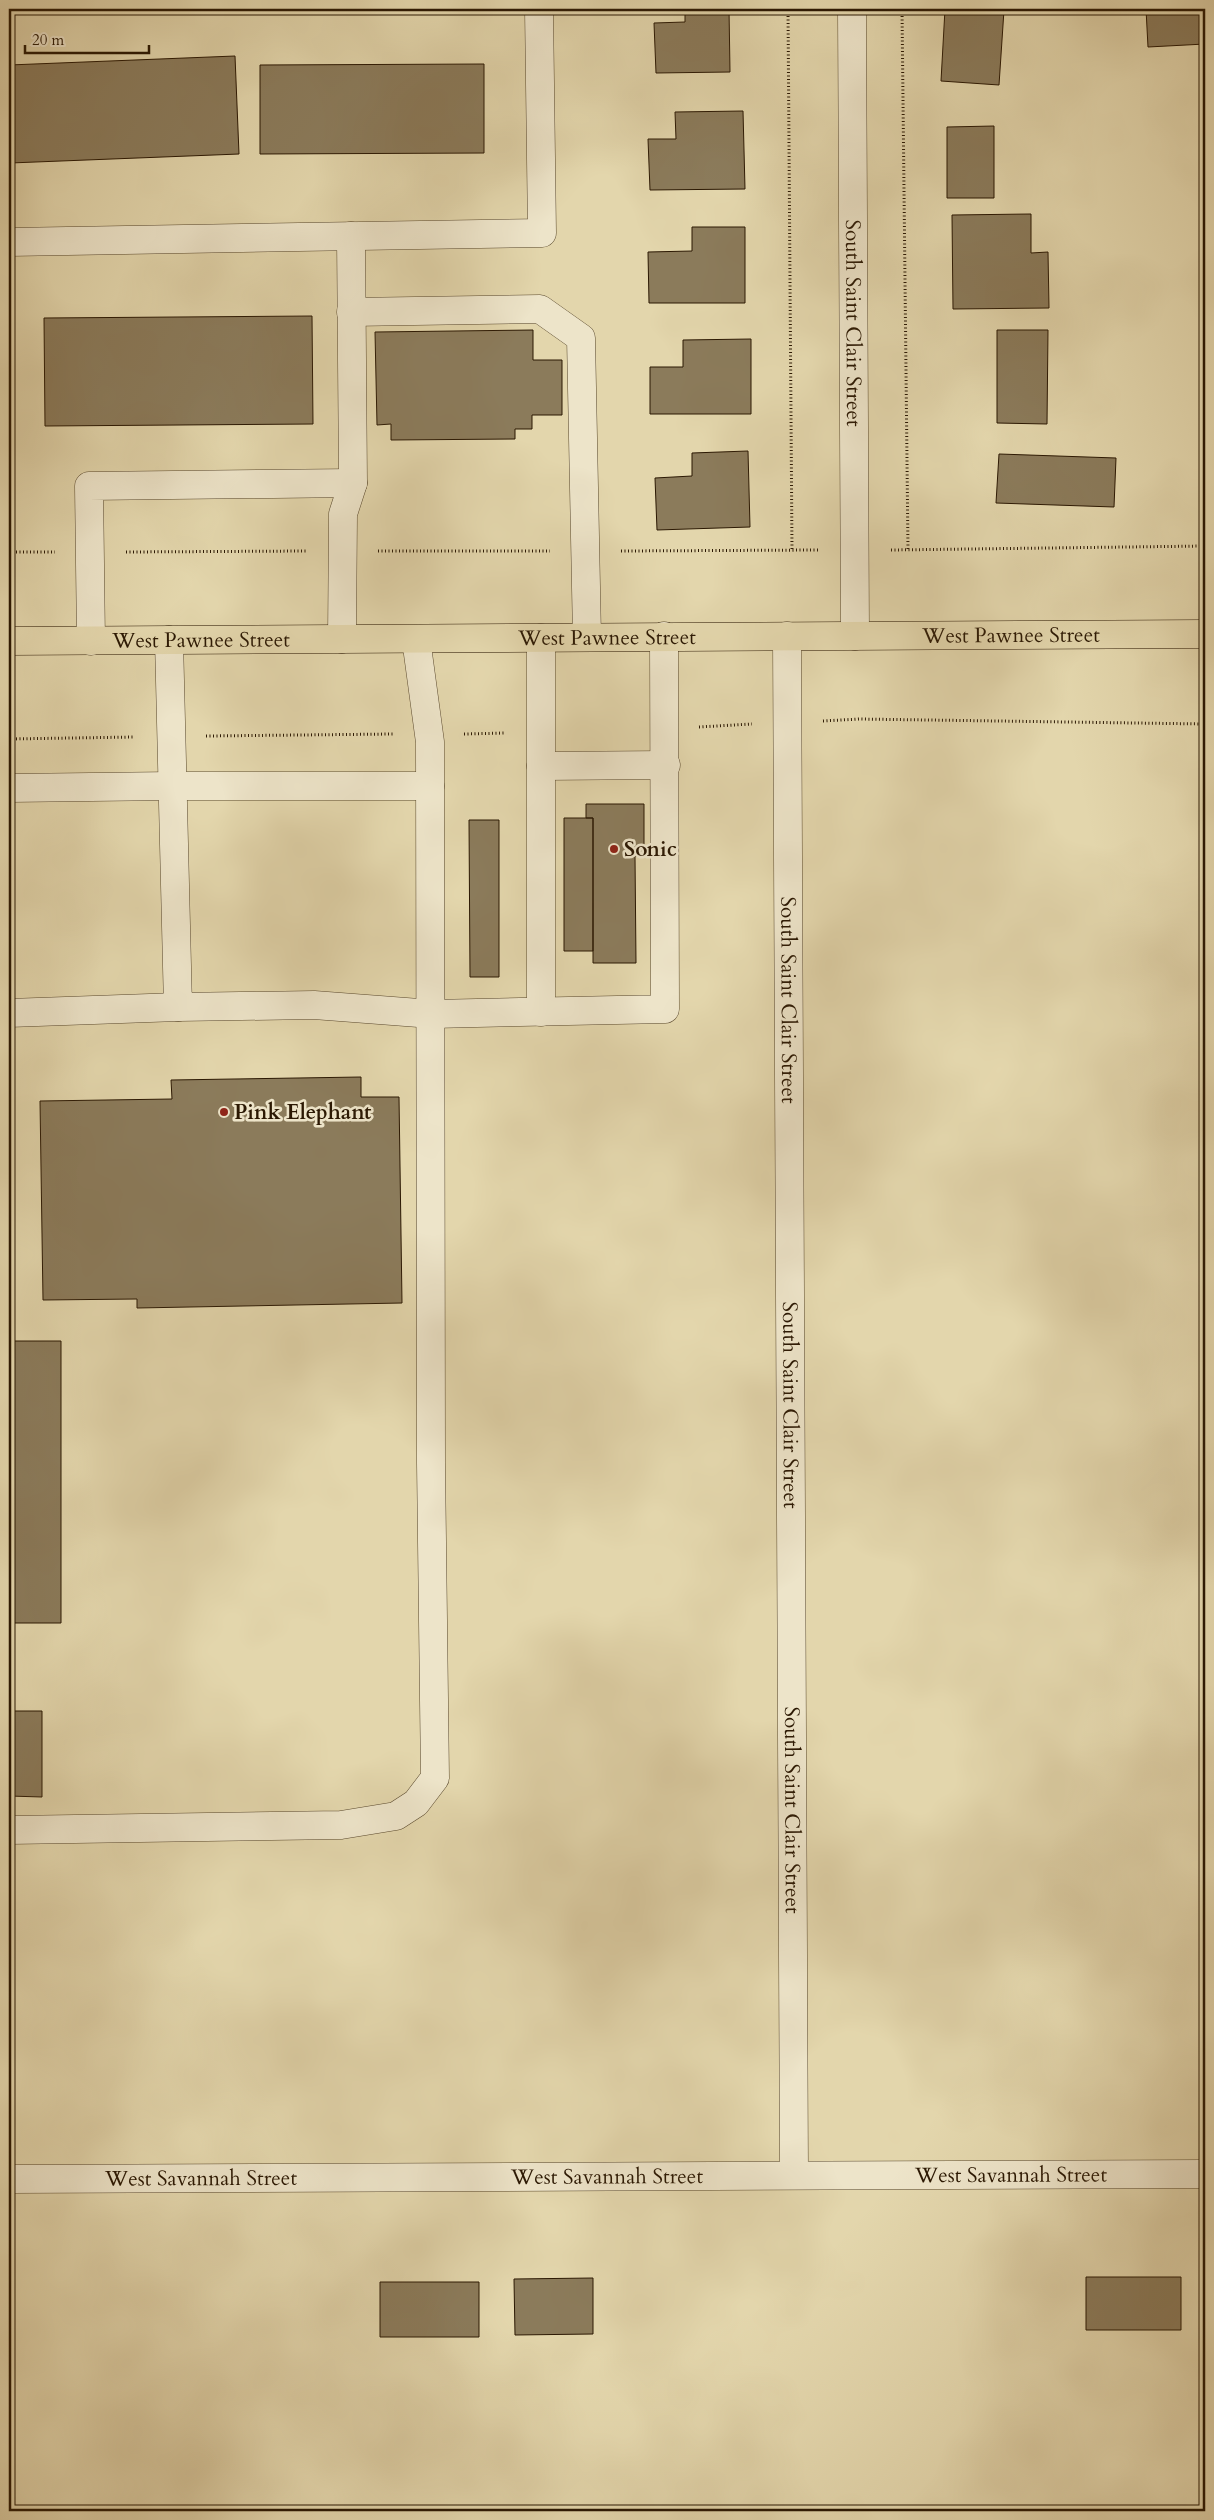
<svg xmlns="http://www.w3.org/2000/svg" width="1214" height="2520" font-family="Cardo,serif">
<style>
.building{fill:#8b7b5b;stroke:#2b1803}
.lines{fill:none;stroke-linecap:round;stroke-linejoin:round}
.minor-casing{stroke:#59482d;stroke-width:29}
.major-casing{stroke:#2b1803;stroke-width:29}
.path{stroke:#2b1803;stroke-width:3;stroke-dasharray:1 2.5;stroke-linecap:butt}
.minor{stroke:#ede4c9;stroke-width:28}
.major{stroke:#e3d6ac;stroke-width:28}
.poi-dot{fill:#8f2418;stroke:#ede4c9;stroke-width:2}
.labels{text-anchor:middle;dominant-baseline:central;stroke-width:5;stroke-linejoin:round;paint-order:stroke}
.street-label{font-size:21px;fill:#2b1803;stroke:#ede4c9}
.poi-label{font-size:21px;font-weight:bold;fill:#2b1803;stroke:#ede4c9;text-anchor:start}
</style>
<rect width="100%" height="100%" fill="#e3d6ac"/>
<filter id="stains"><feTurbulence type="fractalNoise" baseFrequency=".004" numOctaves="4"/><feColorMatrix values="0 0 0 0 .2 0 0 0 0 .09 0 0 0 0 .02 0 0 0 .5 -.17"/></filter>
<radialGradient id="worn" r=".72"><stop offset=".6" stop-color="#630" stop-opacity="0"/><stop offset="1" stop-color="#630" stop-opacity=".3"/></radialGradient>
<!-- building -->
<path class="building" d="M685,9H729L730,72L656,73L654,23L685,22Z
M945,9L1004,10L999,85L941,81Z
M1146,9H1205V44L1148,47Z
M235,56L239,154L10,163L9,65Z
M484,64V153L260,154V65Z
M743,111L745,189L650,190L648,139H676L675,112Z
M994,126V198H947V127Z
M1031,214V253L1048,252L1049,308L953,309L952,215Z
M692,227H745V303H649L648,252L692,251Z
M312,316L313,424L45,426L44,318Z
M533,330V360H562V415H532V429H515V439L391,440V424L377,425L375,332Z
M997,330H1048L1047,424L997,423Z
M751,339V414H650V367H683V340Z
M748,451L750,527L657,530L655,478L692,476V453Z
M999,454L1116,458L1114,507L996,503Z
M586,804H644V856H635L636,963H593V818H586Z
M564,818H593V951H564Z
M469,820H499V977H470Z
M361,1077V1097H399L402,1303L137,1308V1299L43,1300L40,1101L172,1099L171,1080Z
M9,1341H61V1623H9Z
M9,1711H42V1797L9,1796Z
M1086,2277H1181V2330H1086Z
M593,2278V2334L515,2335L514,2279Z
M380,2282H479V2337H380Z"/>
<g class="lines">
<defs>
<g id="minor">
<path id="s1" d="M852,9L855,636"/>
<path d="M9,242L542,233L539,9"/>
<path d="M351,312L540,309L581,338L587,637"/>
<path id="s2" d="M787,636L794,2174"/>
<path d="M541,638V1012"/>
<path d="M342,639L343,514L353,483L351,236"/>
<path d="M169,640L178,1007L314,1005L432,1014L665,1009L664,636"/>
<path d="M91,641L89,486L353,483"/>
<path d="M541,766L666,765"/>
<path d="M9,788L172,786H430"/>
<path d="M9,1013L178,1007"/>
<path d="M9,1830L341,1825L396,1816L416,1803L435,1778L431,1463L430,742L416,639"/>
<path id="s3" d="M9,2179L1205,2174"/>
</g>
<g id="major">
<path id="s4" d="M9,641L1205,634"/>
</g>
</defs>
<!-- minor casing -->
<use href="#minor" class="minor-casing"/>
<!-- major casing -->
<use href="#major" class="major-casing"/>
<!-- path -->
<path class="path" d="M788,9L792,550
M902,9L908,550
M891,550L1205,546
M378,551H550
M621,551L820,550
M9,552H55
M126,552L307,551
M823,721L859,719L1205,724
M699,727L752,724
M464,734L505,733
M206,736L393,734
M9,739L135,737"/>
<!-- minor -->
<use href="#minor" class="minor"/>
<!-- major -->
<use href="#major" class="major"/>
</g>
<!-- markers -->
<g class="poi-dot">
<circle cx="614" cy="849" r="5"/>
<circle cx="224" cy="1112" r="5"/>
</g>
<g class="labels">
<!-- street labels -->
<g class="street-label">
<text stroke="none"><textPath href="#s1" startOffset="314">South Saint Clair Street</textPath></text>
<text stroke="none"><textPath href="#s4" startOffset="1002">West Pawnee Street</textPath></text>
<text stroke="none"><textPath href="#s4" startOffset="598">West Pawnee Street</textPath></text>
<text stroke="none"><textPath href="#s4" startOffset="192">West Pawnee Street</textPath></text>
<text stroke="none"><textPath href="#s2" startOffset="364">South Saint Clair Street</textPath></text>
<text stroke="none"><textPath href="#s2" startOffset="769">South Saint Clair Street</textPath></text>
<text stroke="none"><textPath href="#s2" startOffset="1174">South Saint Clair Street</textPath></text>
<text stroke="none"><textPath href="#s3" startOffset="1002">West Savannah Street</textPath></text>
<text stroke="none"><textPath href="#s3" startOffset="598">West Savannah Street</textPath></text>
<text stroke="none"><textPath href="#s3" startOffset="192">West Savannah Street</textPath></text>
</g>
<!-- poi labels -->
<g class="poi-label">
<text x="624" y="849">Sonic</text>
<text x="234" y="1112">Pink Elephant</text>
</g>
</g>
<!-- margin -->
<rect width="1214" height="2520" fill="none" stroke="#e3d6ac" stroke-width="30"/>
<rect x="10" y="10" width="1194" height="2500" fill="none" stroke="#2b1803" stroke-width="2.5"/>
<rect x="15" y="15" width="1184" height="2490" fill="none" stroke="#2b1803"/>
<!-- scale -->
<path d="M25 45v8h124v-8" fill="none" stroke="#2b1803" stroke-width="2.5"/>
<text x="32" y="45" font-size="15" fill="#2b1803" stroke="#ede4c9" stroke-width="4" paint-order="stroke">20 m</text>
<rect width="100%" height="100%" filter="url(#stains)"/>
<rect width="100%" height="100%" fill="url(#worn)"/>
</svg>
